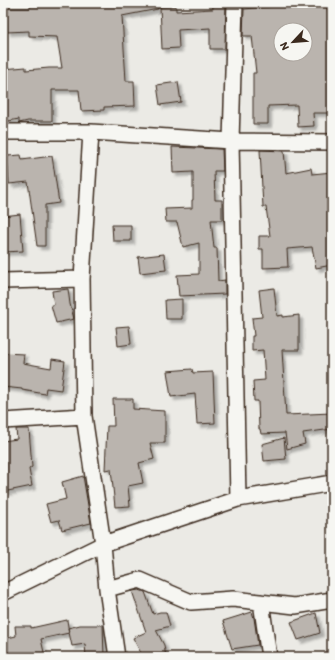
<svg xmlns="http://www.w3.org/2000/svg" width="335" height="660" font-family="Itim,sans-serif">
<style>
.building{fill:#bab4ae;stroke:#3b2a1e;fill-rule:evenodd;filter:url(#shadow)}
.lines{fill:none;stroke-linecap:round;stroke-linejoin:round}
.minor-casing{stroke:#3b2a1e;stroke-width:18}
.minor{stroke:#f6f6f2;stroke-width:15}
</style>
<defs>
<filter id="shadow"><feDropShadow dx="3.5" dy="3.5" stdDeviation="1" flood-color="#0004"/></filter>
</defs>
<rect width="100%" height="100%" fill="#ebeae5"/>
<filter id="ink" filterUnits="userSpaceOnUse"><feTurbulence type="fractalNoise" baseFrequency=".025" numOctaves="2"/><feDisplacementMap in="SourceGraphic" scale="8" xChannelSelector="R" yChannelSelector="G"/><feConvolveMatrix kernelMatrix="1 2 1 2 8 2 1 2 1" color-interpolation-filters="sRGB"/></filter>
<g filter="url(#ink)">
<!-- building -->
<path class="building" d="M54,3H67V4L157,3L158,9L122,16L126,81H134L135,106L104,107V110L81,111L79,90H52V121H28L19,123V119L3,122V94H6L3,69L26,67V70L49,68H62L57,37L29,36V31L7,32L6,8H30V5L54,6Z
M212,3H226L225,49H210V28L178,30L179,48L162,49L160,7L176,6V11L213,9Z
M278,3H316V5L327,4L332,34V113H313L314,126L298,127L297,105L268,106V124H253V73H256L252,36H243L244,9L278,6ZM281,30H305V54H281Z
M178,82L181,102L160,105L157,85Z
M172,147L222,149L223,171H214L215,200H222V220H211L214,248H217L218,281L225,280V294L179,296L177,275L199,274V243L183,247L177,222H166L165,209L192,208V200H193V172L173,173Z
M260,150L284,151L286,173L311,168L312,174L332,172V265L316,268L312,247L287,249L288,267L263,268V249H259V236H270L266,207H263Z
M21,155L22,160L52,156L59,203L45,205V246H37L28,182L9,184L7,156Z
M20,214L23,251L4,252L3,233V216Z
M112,225H131V241H113Z
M164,254L166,270L140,273L138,257Z
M274,288L277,316L283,315V317L299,315V350H282L286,415L332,413V429L303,433L305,444L287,449L285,433L261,434L260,429H259L258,401H254L253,381L265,380L263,350L252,351V336H254L252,318L262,317L259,290Z
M68,289L70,304L74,319L56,323L51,305H54L52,291Z
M182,299V319H166L165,300Z
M129,326L131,344L118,346L116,327Z
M3,353L24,354L23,363L51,368L52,359L65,361L61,390L46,388L45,394L22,390V389L3,387Z
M192,369L193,373L213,372L215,423L197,424L195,394L171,397L167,371Z
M113,399H133V409L165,411V443H150L154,459L139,463L143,483L128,486L130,506L115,507L111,469L105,470L107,426H114Z
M16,429H29L32,467L29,469L32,486L3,492V441L17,439Z
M284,438L286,459L264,461L262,444Z
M83,476L91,523L62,530L59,520L51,522L46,504L66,499L62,482Z
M139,590L145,592L153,614L160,612H166L170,626L156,630L164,645L166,657H143L133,638L146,632L132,591Z
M252,612L254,618L258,645L232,649L223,621Z
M316,613L320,633L298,640L291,622Z
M67,620L69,633L41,639L45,657H3V639L16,636L15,626H31V628Z
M80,625H103L104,657H86L85,644L72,646L68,628Z"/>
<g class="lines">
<defs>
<path id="minor" d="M235,3L231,141L238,499
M3,132H91L231,141L332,142
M91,132L82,279L84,416L103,544L107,589L117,657
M3,281L82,279
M3,421L84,416
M107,589L140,580L191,602L233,599L295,606L332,600
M3,593L103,544L238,499L332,483
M261,602L269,657"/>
</defs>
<!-- minor casing -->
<use href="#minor" class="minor-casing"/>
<!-- minor -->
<use href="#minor" class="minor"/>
</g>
</g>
<!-- margin -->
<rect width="335" height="660" fill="none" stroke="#f6f6f2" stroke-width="16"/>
<rect x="8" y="8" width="319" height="644" fill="none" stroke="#3b2a1e" stroke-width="1.5" filter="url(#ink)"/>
<!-- north arrow -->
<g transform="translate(293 42) rotate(244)"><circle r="19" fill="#f6f6f2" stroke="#aba49d"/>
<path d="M0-3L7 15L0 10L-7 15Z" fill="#3b2a1e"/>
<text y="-6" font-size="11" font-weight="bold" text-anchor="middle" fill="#3b2a1e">N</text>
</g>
</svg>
